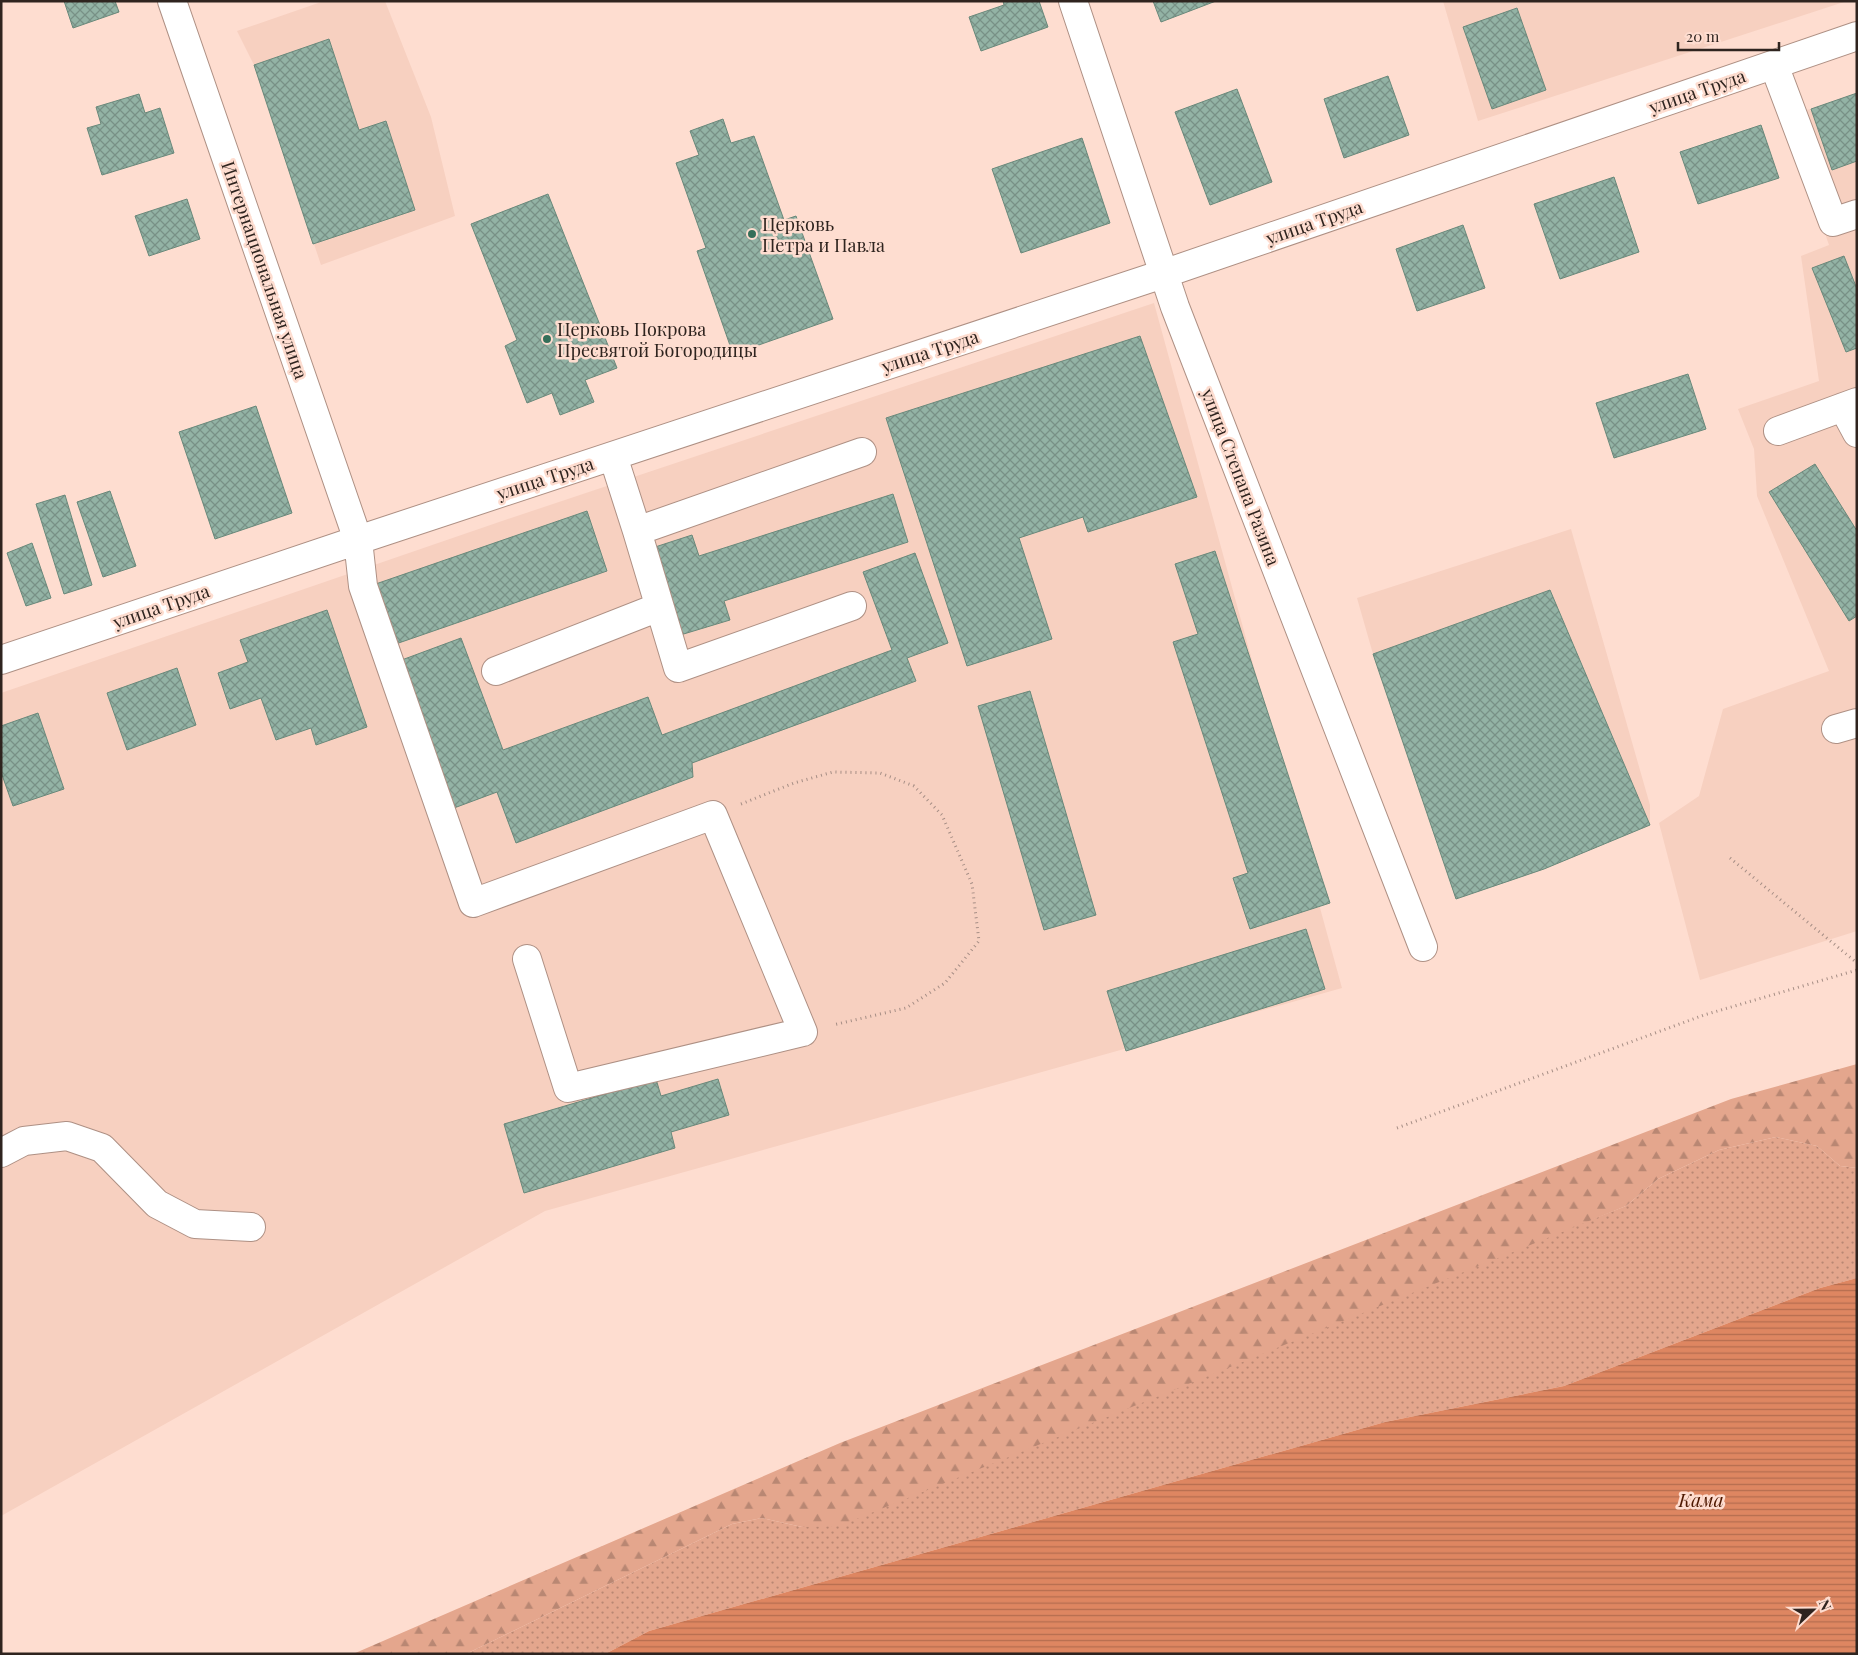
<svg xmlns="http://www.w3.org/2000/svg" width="1858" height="1655" font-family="'Playfair Display',serif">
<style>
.built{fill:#f7d0c0}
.grass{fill:url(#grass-dots)}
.forest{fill:url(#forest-firs)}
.water{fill:url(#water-rules)}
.building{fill:url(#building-cross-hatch);stroke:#69887a}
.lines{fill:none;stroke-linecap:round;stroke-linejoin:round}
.minor-casing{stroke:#ae9084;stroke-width:30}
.path{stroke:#a68e85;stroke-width:3;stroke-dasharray:1 4;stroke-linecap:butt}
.minor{stroke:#fff;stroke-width:28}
.poi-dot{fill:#356f59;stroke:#feddd0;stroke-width:2}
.labels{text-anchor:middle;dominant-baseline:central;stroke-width:5;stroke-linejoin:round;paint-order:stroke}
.street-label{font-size:18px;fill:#2f241f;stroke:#feddd0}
.poi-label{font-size:18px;fill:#2f241f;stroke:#feddd0;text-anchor:start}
.water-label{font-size:19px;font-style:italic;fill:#4e1800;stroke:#feddd0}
</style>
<defs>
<pattern id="grass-dots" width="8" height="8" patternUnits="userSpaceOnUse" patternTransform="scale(1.25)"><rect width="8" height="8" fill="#e4a68d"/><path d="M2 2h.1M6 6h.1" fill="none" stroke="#b98773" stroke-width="1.8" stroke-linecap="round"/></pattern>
<pattern id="forest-firs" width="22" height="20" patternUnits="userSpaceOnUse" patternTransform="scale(1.25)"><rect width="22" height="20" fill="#e4a68d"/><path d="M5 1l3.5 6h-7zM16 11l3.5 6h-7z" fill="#b98773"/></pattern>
<pattern id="water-rules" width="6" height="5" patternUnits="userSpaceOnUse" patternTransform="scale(1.25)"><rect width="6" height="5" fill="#de8661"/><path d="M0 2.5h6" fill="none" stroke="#b46d4f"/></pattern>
<pattern id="building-cross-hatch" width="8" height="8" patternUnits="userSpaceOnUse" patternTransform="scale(1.25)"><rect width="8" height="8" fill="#93b3a5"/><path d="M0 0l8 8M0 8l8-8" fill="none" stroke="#789186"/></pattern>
</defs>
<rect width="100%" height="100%" fill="#feddd0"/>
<!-- built -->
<path class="built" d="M324,1H385L431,117L455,216L321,265L254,65L237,31Z
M1443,1H1847L1478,121Z
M1857,93V931L1700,980L1659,823L1699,796L1723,709L1829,671L1757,496L1754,449L1738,409L1819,381L1801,256L1829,245L1784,117L1790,113L1811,109Z
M1154,303L1342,988L545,1211L1,1516V693L511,518Z
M1571,529L1650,805V825L1544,869L1456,899L1373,654L1357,598Z"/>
<!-- grass -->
<path class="grass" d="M1776,1137L1817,1146L1840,1166L1857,1168V1278L1820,1288L1564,1386L1385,1422L649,1631L605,1654H466L732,1524L762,1518L802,1527L1626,1206L1658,1179L1719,1150Z"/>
<!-- forest -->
<path class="forest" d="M1857,1064V1168L1840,1166L1817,1146L1776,1137L1719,1150L1658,1179L1626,1206L839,1526L802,1527L762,1518L732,1524L466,1654H353L840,1443L1731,1099Z"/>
<!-- water -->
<path class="water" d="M1857,1278V1654H605L649,1631L1385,1422L1564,1386L1820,1288Z"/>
<!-- building -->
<path class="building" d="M64,1H115L119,12L73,28Z
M1003,1H1039L1048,27L981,51L969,17L1004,5Z
M1153,1H1216L1161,22Z
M1517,8L1546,90L1492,109L1463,27Z
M329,39L359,130L386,121L415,210L313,244L254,65Z
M1388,76L1409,135L1344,158L1324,99Z
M1237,89L1272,182L1210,205L1175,112Z
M1857,93V161L1832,170L1811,109Z
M139,94L145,113L160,108L174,153L102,175L87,128L101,124L96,107Z
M723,119L731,143L754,136L784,220L796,216L833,319L733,354L697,251L706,248L676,163L699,155L690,131Z
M1761,125L1779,178L1698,204L1680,152Z
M1082,138L1110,223L1021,253L992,169Z
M1614,177L1639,252L1560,279L1534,204Z
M548,194L617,368L585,380L594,402L560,415L552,393L527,403L505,346L517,340L471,224Z
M187,199L200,239L149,256L135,216Z
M1463,225L1485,288L1417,311L1396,249Z
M1844,256L1857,289V348L1846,352L1812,268Z
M1140,336L1197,497L1088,532L1083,517L1019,538L1052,639L967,666L886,418Z
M1688,374L1706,429L1614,458L1596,403Z
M256,406L292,513L215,539L179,432Z
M1815,464L1857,531V616L1849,621L1769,492Z
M110,491L136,566L103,577L77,502Z
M893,494L908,542L724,601L730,620L677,636L649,549L692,535L699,556Z
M65,495L92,585L64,594L36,504Z
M587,511L607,571L387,647L367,587Z
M32,543L51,598L26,606L7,553Z
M1215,551L1330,903L1250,929L1233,878L1248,873L1173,642L1198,634L1175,564Z
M915,553L948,643L907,658L916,681L692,763L693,777L516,843L497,792L454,808L399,661L461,638L503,750L648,697L662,735L892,650L863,572Z
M1550,590L1650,825L1544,869L1456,899L1373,654Z
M327,610L367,727L316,745L311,728L276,740L261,698L230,709L218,673L248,662L240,640Z
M177,668L196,725L127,750L107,693Z
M1030,691L1096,915L1044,930L978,706Z
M38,713L64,789L13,806L1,772V726Z
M1306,929L1325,989L1126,1051L1107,991Z
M656,1079L661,1096L718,1079L729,1115L671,1132L675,1148L524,1193L504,1124Z"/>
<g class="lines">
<defs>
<path id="minor" d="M172,1L358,540L363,586L473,903L713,815L803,1032L568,1088L527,959
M1073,1L1175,307L1423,947
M1774,65L1833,222L1857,214
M1843,407L1857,433
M1778,431L1857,402
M613,456L637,531L862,452
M637,531L678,668L852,606
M1,660L358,540L1163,274L1857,36
M496,671L659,607
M1836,729L1857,723
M1,1153L24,1141L67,1136L102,1148L157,1204L195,1224L251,1227"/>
</defs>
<!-- minor casing -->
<use href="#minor" class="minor-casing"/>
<!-- path -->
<path class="path" d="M741,804L794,783L833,772L880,773L914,786L942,815L972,884L979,941L945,983L906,1008L833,1025
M1730,858L1857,963
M1397,1128L1704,1015L1857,970"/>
<!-- minor -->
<use href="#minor" class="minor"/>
</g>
<!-- markers -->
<g class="poi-dot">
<circle cx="752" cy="234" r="5"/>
<circle cx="547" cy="339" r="5"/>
</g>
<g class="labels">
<!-- street labels -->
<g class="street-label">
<text transform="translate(1697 91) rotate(-19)">улица Труда</text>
<text transform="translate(1314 222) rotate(-19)">улица Труда</text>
<text transform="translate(265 270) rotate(71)">Интернациональная улица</text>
<text transform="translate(930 351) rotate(-18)">улица Труда</text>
<text transform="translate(1241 477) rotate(69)">улица Степана Разина</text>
<text transform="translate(545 478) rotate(-18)">улица Труда</text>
<text transform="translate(161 606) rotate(-19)">улица Труда</text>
</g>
<!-- poi labels -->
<g class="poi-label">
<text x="762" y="224">Церковь<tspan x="762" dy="21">Петра и Павла</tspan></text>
<text x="557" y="329">Церковь Покрова<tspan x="557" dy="21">Пресвятой Богородицы</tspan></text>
</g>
<!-- water labels -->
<g class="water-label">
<text x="1701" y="1499">Кама</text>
</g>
</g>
<!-- border -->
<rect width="1858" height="1655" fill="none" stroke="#2f241f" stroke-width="5"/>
<!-- north arrow -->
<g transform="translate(1813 1610) rotate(68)" stroke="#feddd0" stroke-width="4" paint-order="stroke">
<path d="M0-4L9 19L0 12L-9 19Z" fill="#2f241f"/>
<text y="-8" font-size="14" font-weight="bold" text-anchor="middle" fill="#2f241f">N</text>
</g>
<!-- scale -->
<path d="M1678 42v8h101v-8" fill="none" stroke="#2f241f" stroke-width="2.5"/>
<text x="1686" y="42" font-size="15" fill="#2f241f" stroke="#feddd0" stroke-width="4" paint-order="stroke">20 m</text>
</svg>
